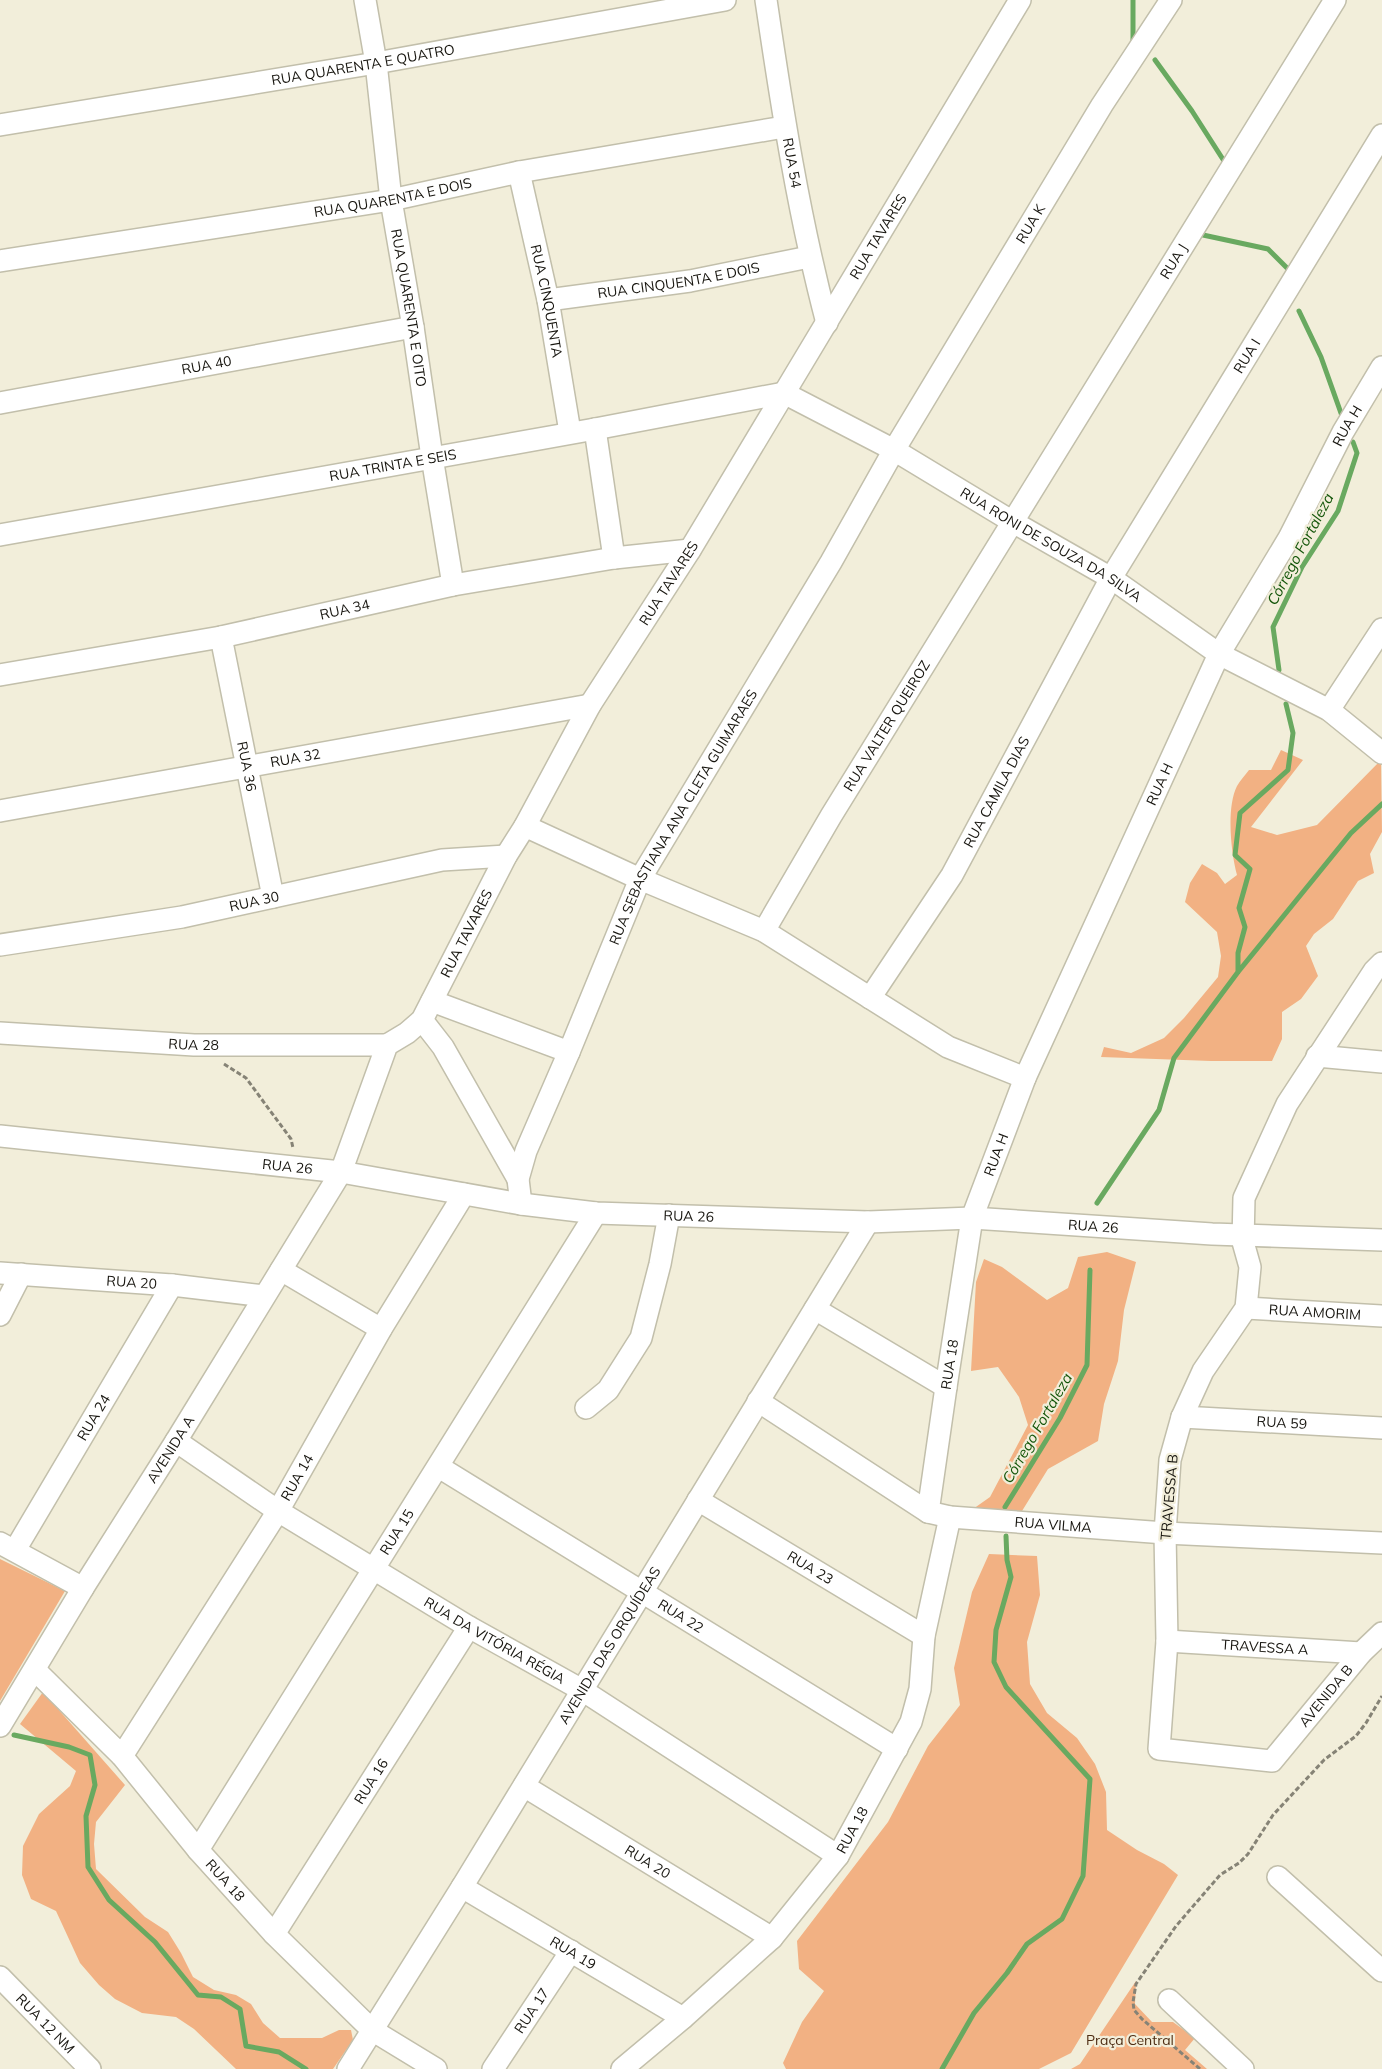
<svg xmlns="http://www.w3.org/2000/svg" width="1382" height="2069" font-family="Mulish,sans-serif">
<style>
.green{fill:#f2b183}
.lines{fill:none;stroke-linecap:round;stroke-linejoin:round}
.stream{stroke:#69a960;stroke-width:5}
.minor-casing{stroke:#c2bfab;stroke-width:24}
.path{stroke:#868376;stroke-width:3;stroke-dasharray:5 2.5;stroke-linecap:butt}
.minor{stroke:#fff;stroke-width:21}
.labels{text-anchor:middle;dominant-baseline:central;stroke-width:4.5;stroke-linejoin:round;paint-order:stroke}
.street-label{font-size:14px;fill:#17150f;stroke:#f2eeda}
.park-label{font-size:14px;fill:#4e2e14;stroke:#f2eeda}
.water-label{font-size:15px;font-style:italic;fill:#135509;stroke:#f2eeda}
</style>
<rect width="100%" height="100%" fill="#f2eeda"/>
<!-- green -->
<path class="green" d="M1281,750L1303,760L1251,827L1277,835L1317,825L1381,760L1382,832L1370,854L1374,873L1358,881L1333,919L1314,934L1306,946L1318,976L1301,999L1282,1012V1039L1272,1061H1211L1101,1057L1104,1047L1131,1053L1164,1038L1184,1018L1218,977L1221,956L1217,932L1185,902L1190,883L1202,864L1217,873L1225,884L1237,875C1231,853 1226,808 1237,786C1240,781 1245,775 1249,770H1271Z
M1107,1252L1136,1262L1124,1310L1118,1361L1104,1404L1098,1441L1048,1469L1022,1511L973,1509L990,1497L1028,1425L1019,1397L998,1367L971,1371L976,1282L984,1259L1002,1267L1047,1300L1068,1288L1078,1257Z
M989,1554L1037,1556L1040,1595L1027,1642L1030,1684L1047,1713L1077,1738L1095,1764L1106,1792L1107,1830L1137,1850L1164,1864L1178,1875L1071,2053L1039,2069H786L783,2063L802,2022L824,1991L799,1969L797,1941L888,1822L928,1746L960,1705L954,1668L972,1592Z
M0,1559L65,1591L0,1701Z
M43,1692L125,1785L96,1822L94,1844L96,1869L145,1917L168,1932L181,1953L193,1977L214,1990L236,1995L251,2004L263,2023L280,2038H322L339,2030H351L353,2040L333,2069H236L194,2029L176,2017L142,2013L115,1999L99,1985L80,1963L56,1911L31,1899L22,1875L23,1846L39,1814L70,1786L76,1771L20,1724Z
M1136,1981L1135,2004L1152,2022H1173L1195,2038L1185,2050L1207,2069H1071L1080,2064Z"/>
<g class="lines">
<!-- stream -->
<path class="stream" d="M1133,0V44
M1155,60L1192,111L1224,161
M1203,235L1268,249L1291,272
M1299,311L1321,357L1342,416
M1279,670L1273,627L1302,567L1338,511L1357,453L1353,442
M1238,972V953L1245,927L1239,908L1250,869L1235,855L1240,813L1288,770L1293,733L1286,704
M1097,1203L1159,1110L1174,1058L1238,972L1351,833L1382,804
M1005,1507L1060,1418L1087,1365L1090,1270
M14,1735L69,1747L90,1755L95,1785L86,1816L88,1867L109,1900L155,1942L198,1995L221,1997L240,2009L246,2046L279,2052L306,2069
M942,2069L974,2013L1007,1973L1027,1944L1062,1919L1083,1876L1090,1779L1006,1687L994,1662L996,1630L1011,1577L1007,1560L1006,1536"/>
<defs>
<g id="minor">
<path id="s1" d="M365,0L376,63L391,200L413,327L432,457L453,585"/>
<path id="s2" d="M766,0C782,109 799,217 827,323"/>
<path id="s3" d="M0,125L376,63L725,0"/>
<path id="s4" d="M519,172L548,300L570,432"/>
<path id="s5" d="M0,261L391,200L519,172L784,127"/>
<path id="s6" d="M548,300L690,281L809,257"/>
<path id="s7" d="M0,403L413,327"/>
<path d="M595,429L614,558"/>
<path id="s8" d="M0,535L595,429L784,393L894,450L1013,522L1111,578L1219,654L1329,710L1382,753"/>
<path id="s9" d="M221,637L273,897"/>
<path id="s10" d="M0,675L221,637L453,585L614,558L690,550"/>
<path d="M1329,710L1382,629"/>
<path id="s11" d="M0,811L590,705"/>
<path d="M525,826L640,879L764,931L948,1047L1025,1078"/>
<path id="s12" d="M764,931L831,816L1335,0"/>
<path id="s13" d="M0,945L182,917L442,860L506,856"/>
<path id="s14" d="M1382,963L1374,971L1287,1104L1244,1198L1243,1242L1250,1267L1246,1308L1203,1371L1182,1417L1170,1460L1165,1533L1167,1641L1159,1749L1272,1761L1361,1653L1382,1633"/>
<path id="s15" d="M870,998L952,875L1111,578L1382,135"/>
<path d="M432,1001L569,1052"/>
<path d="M422,1020L443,1047L518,1179"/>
<path id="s16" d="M0,1033L194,1045H387"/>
<path d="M1317,1056L1382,1062"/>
<path id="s17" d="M0,1136L341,1172L521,1204L596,1213L868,1222L972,1218L1212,1234L1382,1240"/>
<path id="s18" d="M521,1204L518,1179L526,1151L569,1052L640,879L831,562L894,450L1102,105L1171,0"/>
<path d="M281,1270L381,1329"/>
<path id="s19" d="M0,1273L172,1285L264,1296"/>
<path id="s20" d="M1246,1308L1382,1316"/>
<path d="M815,1309L946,1387"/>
<path d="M0,1315L21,1274"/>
<path id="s21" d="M758,1401L928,1512L950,1517L1165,1533L1382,1543"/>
<path d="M586,1408L608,1390L641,1338L660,1264L669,1215"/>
<path id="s22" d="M1182,1417L1382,1428"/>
<path id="s23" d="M176,1441L278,1511L469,1627L582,1690L838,1856"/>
<path id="s24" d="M439,1467L897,1749"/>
<path id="s25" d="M698,1500L924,1636"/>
<path id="s26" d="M928,1512L946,1387L972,1218L1025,1078L1219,654L1289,538L1343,432L1382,367"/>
<path d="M0,1543L83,1588"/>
<path id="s27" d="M15,1550L172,1285"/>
<path id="s28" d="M1167,1641L1361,1653"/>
<path id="s29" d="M35,1670L122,1756L198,1850L274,1934L372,2030L436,2069"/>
<path id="s30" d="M0,1726L83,1588L176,1441L341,1172L387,1045L407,1033L422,1020L506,856L525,826L590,705L690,550L1020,0"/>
<path id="s31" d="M122,1756L278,1511L381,1329L464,1194"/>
<path id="s32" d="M524,1786L772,1938"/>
<path id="s33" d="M198,1850L596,1213"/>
<path d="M1278,1877L1382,1971"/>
<path id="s34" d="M462,1887L683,2018"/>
<path id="s35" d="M274,1934L469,1627"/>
<path id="s36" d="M0,1977L90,2069"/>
<path d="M1169,2000L1243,2069"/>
<path id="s37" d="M348,2069L462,1887L868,1222"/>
<path id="s38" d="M493,2069L571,1951"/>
<path id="s39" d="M622,2069L683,2018L772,1938L838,1856L911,1722L920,1689L924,1636L950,1517"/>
</g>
</defs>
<!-- minor casing -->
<use href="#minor" class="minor-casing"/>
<!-- path -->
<path class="path" d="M224,1064L246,1078L291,1139L293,1148
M1200,2069L1142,2019L1134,2010L1133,2002L1136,1984L1176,1926L1220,1875L1239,1863L1248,1854L1273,1815L1324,1760L1356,1736L1366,1723L1382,1696"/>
<!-- minor -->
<use href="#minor" class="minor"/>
</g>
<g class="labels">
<!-- street labels -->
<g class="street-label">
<text stroke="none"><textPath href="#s3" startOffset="368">RUA QUARENTA E QUATRO</textPath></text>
<text stroke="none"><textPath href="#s2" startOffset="165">RUA 54</textPath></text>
<text stroke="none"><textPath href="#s5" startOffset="398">RUA QUARENTA E DOIS</textPath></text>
<text stroke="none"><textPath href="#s18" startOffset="1112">RUA K</textPath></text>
<text stroke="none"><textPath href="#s30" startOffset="1736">RUA TAVARES</textPath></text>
<text stroke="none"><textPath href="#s12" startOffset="785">RUA J</textPath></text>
<text stroke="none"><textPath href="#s6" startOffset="132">RUA CINQUENTA E DOIS</textPath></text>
<text stroke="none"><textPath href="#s4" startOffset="132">RUA CINQUENTA</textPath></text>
<text stroke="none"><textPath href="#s1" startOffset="311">RUA QUARENTA E OITO</textPath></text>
<text stroke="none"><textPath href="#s15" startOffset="745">RUA I</textPath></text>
<text stroke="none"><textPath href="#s7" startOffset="210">RUA 40</textPath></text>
<text stroke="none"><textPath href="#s26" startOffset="1175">RUA H</textPath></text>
<text stroke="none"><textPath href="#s8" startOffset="399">RUA TRINTA E SEIS</textPath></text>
<text stroke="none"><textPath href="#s8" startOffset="1104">RUA RONI DE SOUZA DA SILVA</textPath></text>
<text stroke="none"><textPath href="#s30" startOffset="1331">RUA TAVARES</textPath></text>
<text stroke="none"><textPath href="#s10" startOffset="351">RUA 34</textPath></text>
<text stroke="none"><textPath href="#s12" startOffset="239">RUA VALTER QUEIROZ</textPath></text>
<text stroke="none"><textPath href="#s11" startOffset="300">RUA 32</textPath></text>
<text stroke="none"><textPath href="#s9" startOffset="132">RUA 36</textPath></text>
<text stroke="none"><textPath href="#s26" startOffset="770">RUA H</textPath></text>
<text stroke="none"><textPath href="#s15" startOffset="242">RUA CAMILA DIAS</textPath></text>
<text stroke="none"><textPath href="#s18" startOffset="424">RUA SEBASTIANA ANA CLETA GUIMARAES</textPath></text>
<text stroke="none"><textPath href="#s13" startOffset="258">RUA 30</textPath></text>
<text stroke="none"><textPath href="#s30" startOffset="926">RUA TAVARES</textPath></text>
<text stroke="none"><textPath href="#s16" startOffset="194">RUA 28</textPath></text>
<text stroke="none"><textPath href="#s26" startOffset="365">RUA H</textPath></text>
<text stroke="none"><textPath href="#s17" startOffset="289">RUA 26</textPath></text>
<text stroke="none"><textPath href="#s17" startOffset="694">RUA 26</textPath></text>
<text stroke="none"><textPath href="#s17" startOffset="1099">RUA 26</textPath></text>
<text stroke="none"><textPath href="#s19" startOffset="132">RUA 20</textPath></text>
<text stroke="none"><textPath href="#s20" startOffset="69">RUA AMORIM</textPath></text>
<text stroke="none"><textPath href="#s26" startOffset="149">RUA 18</textPath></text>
<text stroke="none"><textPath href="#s27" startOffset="154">RUA 24</textPath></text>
<text stroke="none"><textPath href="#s22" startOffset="100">RUA 59</textPath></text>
<text stroke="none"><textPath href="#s30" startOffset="325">AVENIDA A</textPath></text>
<text stroke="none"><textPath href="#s31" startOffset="329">RUA 14</textPath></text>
<text transform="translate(1169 1497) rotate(-85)">TRAVESSA B</text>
<text stroke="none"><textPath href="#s21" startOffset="329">RUA VILMA</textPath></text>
<text stroke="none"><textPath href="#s33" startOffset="375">RUA 15</textPath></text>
<text stroke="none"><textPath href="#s25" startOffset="131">RUA 23</textPath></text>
<text stroke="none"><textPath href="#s24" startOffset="284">RUA 22</textPath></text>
<text stroke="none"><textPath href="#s23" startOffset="376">RUA DA VITÓRIA RÉGIA</textPath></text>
<text stroke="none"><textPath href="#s37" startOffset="498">AVENIDA DAS ORQUÍDEAS</textPath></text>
<text stroke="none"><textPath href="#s28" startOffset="98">TRAVESSA A</textPath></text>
<text stroke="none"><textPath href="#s14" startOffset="1044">AVENIDA B</textPath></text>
<text stroke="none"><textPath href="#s35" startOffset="181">RUA 16</textPath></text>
<text stroke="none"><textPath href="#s39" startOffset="334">RUA 18</textPath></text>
<text stroke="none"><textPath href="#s32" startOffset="145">RUA 20</textPath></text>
<text stroke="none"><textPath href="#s29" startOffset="284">RUA 18</textPath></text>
<text stroke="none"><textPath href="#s34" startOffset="129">RUA 19</textPath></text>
<text stroke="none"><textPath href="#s38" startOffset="70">RUA 17</textPath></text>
<text stroke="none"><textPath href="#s36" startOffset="65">RUA 12 NM</textPath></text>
</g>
<!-- park labels -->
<g class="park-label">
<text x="1130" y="2040">Praça Central</text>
</g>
<!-- water labels -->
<g class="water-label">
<text transform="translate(1300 549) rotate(-62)">Córrego Fortaleza</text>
<text transform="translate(1037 1428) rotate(-60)">Córrego Fortaleza</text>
</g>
</g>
</svg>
